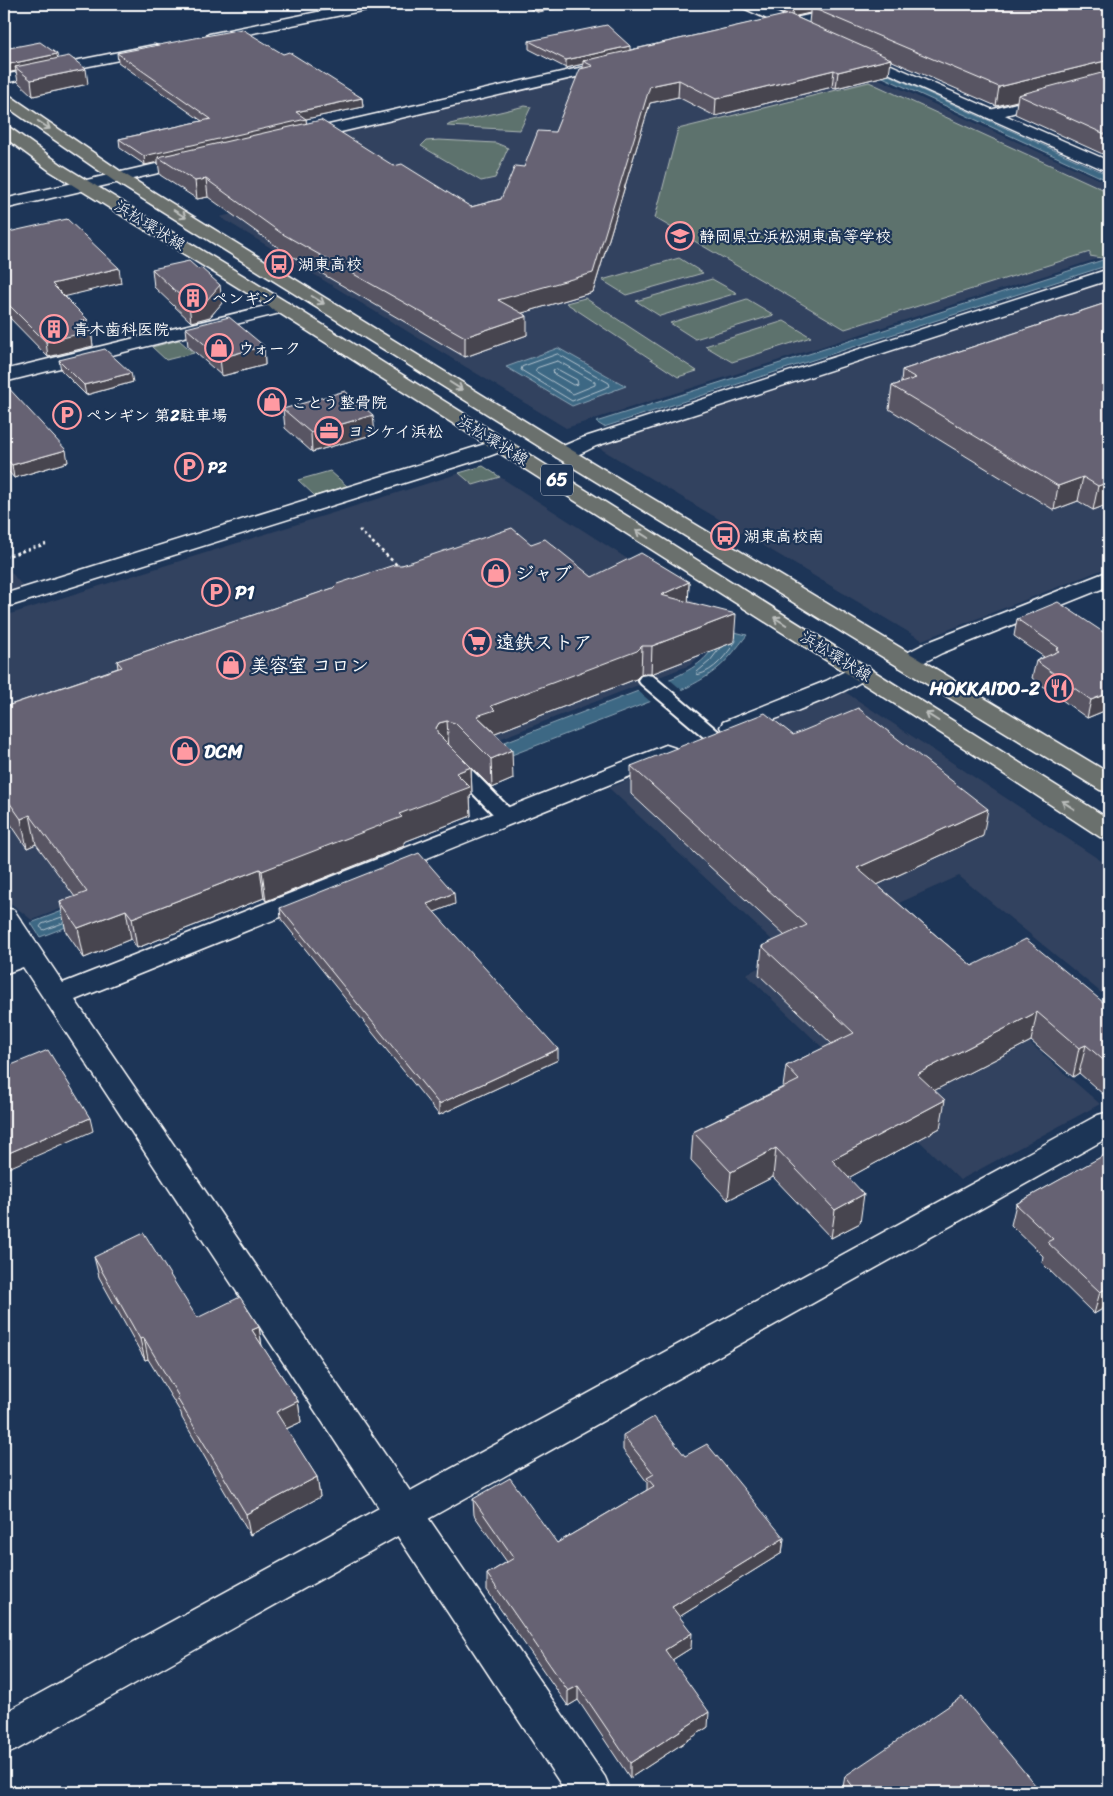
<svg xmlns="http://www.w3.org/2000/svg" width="1113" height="1796" font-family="Sriracha,'Klee One',sans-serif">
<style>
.built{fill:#33425f}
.green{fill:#5d726d;stroke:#aeb8b6}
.water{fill:#3e6884;stroke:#8ba4b5}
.pier{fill:#1d3557}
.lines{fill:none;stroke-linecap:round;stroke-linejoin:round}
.shore{stroke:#b2c3ce;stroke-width:1}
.service-casing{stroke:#fff;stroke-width:4}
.minor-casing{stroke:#fff;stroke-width:3}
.tertiary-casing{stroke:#fff;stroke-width:3}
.primary-casing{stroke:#fff;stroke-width:3}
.path{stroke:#fff;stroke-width:2.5;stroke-dasharray:3 3;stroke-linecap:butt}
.service{fill:#1d3557;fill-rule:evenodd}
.minor{fill:#1d3557;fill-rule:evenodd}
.tertiary{fill:#1d3557;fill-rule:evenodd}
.primary{fill:#6b706d;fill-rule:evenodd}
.wall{fill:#585463;stroke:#fff;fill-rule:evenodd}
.shaded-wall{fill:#474550;stroke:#fff}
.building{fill:#666273;stroke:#fff}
.oneway{stroke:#bcbfbd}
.labels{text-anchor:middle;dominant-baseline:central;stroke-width:4.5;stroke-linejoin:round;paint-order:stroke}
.far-street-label{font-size:16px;fill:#fff;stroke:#1d3557}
.far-poi-label{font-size:16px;font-weight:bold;fill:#fff;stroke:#1d3557;text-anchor:start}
.shield{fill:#1d3557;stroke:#bbc2cd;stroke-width:1}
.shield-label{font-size:18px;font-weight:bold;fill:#fff}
.poi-label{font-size:19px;font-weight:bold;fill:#fff;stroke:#1d3557;text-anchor:start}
</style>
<rect width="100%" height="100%" fill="#1d3557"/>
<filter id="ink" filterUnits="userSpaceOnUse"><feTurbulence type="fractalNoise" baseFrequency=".02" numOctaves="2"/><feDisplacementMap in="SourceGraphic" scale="10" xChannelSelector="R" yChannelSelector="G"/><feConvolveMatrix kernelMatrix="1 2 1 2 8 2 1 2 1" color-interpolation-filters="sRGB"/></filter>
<g filter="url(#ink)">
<!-- built -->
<path class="built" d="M774,31L1109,184V255L566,428L220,217L302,197L241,154Z
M1109,280V567L922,640L596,446Z
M483,466L724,621L702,654L690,665L32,920L4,898V616Z
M4,563L11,572L23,587L4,592Z
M845,692L1109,866V999L959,876L879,912L1100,1104L960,1180L746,974L787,954L609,788Z"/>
<!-- green -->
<path class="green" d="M869,82L1109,192V255L1101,258L1090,256V252L845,329L655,218L678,129Z
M525,106L531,107L520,130L447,126L450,124Z
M439,140L496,143L508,148L495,178L481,181L421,146L426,141Z
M679,258L703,273L626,295L602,280Z
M712,279L737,293L660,316L636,301Z
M585,298L697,371L678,377L566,303Z
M747,299L774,315L695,339L670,323Z
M784,321L811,337L732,362L705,346Z
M179,340L194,353L166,360L152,347Z
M483,466L500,477L473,485L459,473Z
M330,471L347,486L315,496L298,480Z"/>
<!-- water -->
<path class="water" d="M796,33L1109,175V181L789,34Z
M1109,258V265L604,427L596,422Z
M558,348L626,386L572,406L506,367Z
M722,629L747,635C726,662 719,671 688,687L40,937L31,923L675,677C700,665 712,656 722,629Z"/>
<!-- pier -->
<path class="pier" d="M668,678L683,691L652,703L637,690Z"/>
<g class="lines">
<!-- shore -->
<path class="shore" d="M558,354L609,383L610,386L572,401L521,370L522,367Z
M558,361L595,382V385L573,394L535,371L537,368Z
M557,369L577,380L578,384L573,385L554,374L553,371Z
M720,648L710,661L697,672V675C715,671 726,655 736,641L735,637
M62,917L42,924L40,927L44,930L63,923"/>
<defs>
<path id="service" d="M647,675L653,676L718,731L721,735L718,739L712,740L706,739L641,684L638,680L641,676Z
M452,755L459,757L514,813L517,817L514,821L507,823L500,821L445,765L443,761L445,757Z"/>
<path id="minor" d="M357,4H383L376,8L209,42L202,38L209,34Z
M154,45L159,46L161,49L159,52L4,83V75Z
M1109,79V87L991,119L986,117L983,114L986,111Z
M1109,269V280L596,446C583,452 570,461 556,457L553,453L556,449L582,438Z
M282,302L288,303L291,307L288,311L4,382V370Z
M501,439L508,441L511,445L508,449L481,459L4,608V594Z
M1109,571V586L942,653L915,667L907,669L899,667L895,662L899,657L926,643Z
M861,665L869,667L873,672C861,690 766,722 741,732L732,734L723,732L720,727L723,722L826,681L853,667Z
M666,745L675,748L679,753L675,758L75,1000L605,1777L611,1792H566L23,967L4,974V953L12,950L4,938V908L14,910L63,983Z"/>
<path id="tertiary" d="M739,4H757L791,19L857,4H881L879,7L801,25L800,29C795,30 792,28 787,28C778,28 770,34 761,32L759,29L761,26L776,23L741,7Z
M855,49L1109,161V172L850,56L848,53L850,50Z
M614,60L619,61L621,64L619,67L298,142L292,140L290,137L292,134L298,132Z
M195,155L201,157L203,160L201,163L4,209V199Z
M1109,1112V1137L18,1749L4,1755V1713L1098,1115Z"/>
<path id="primary" d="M4,94L9,95L126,175L570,449L1109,773V792L1100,790L556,457L114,181L4,105Z
M4,125L9,127L62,165L288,303L1109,819V839L1100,837L961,746L276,311L50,171L4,137Z"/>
</defs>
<!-- service casing -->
<use href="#service" class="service-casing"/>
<!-- minor casing -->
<use href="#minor" class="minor-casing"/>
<!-- tertiary casing -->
<use href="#tertiary" class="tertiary-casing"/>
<!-- primary casing -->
<use href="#primary" class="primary-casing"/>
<!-- path -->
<path class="path" d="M359,530L397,565
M4,557L46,544"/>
<!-- service -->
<use href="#service" class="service"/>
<!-- minor -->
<use href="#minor" class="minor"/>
<!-- tertiary -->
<use href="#tertiary" class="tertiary"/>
<!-- primary -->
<use href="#primary" class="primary"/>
</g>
<!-- wall -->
<path class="wall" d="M520,4H579L537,12Z
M763,4H1109V157L1015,114L1017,101L996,106L890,60L889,75L836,88L832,87L715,116L678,97L650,103L593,292L522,313L527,335L465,357L283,251L208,197L197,199L160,175L158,162L145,165L120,148L119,139L202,121L118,62L117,53L283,54L362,98L363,107L306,119V123L394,166L471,207L501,199L524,167L555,132L583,68V64L566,68L529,49V41L630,50L787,15ZM810,13L809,23L794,16Z
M4,49L58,58L88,84L33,96L18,82L16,71L6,73L4,70Z
M4,233L121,283L65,296L91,331L93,346L48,357L4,312Z
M152,269L222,303L210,317L191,322L154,287Z
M1109,302V504L1093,510L1078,501L1054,510L889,409L892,386L901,383L902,370Z
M186,328L264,346L265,365L222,376L188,346Z
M59,360L133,382L86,395L61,370Z
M4,383L68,462L14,478L4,466Z
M283,409L375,434L312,452L285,428Z
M531,544L592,577L689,582L688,602L734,642L651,674H641L636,679L495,733L513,779L492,788L471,767L472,795L470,796L471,816L404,842V846L266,901L264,898L137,948L131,939L84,958L66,932L60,902L75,897L36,844L27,848L4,814V707L118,668L117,661L402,565Z
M1017,619L1109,636V709L1087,718L1032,678L1036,661L1044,657L1014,636Z
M793,735L983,836L877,885L972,966L1109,1007V1093L1104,1095L1079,1073L1073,1077L1031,1041L935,1090L940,1128L848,1178L860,1223L831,1238L773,1177L728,1200L691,1160L693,1132L783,1087L786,1066L832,1044L759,975L762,946L785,936L631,794V766Z
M455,904L434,912L558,1060L439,1115L281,919L280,908Z
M1109,1153V1305L1094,1314L1042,1263L1043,1256L1011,1225L1016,1204Z
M94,1257L197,1318L259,1327L262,1346L298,1401L301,1422L286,1429L317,1477L320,1497L250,1535L182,1418L181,1413L148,1359L145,1360L99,1277Z
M623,1435L685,1456L784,1538L782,1553L679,1617L691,1648L672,1660L708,1727L630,1778L578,1700L568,1706L487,1590V1574L507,1562L474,1515L473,1499L557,1543L647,1490V1482L623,1450Z
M845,1776L1041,1792H847L843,1787Z"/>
<!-- shaded-wall -->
<path class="shaded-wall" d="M537,4H579L537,12Z
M793,4H850L810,7V13L792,17Z
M630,46V54L583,61V64L566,68V60Z
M57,54L58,62L15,67L16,71L6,73L5,65Z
M891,59L889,75L836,88L838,72Z
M1109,60V78L1018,95L1017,101L996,106L999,87Z
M86,69L88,84L33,96L31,80Z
M834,70L832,87L715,116L716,99Z
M679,80L678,97L650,103L593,292L499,320L498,300L650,86Z
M362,98L363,107L306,119L307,128L158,157V162L145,165L144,156L296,112Z
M206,179L208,197L197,199L195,181Z
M119,268L121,283L55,299L52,284Z
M220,285L222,303L210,317L191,322L189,304Z
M527,316V335L465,357V337Z
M88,320L90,331H91L93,346L48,357L46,342L81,321Z
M264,346L265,365L222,376L220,358Z
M131,373L133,382L86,395L84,385Z
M373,415L375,434L312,452L311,433Z
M66,450L68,462L14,478L12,465Z
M1083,477L1078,501L1054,510L1058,486Z
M1109,482V504L1093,510L1098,486Z
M689,582L688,609L661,595Z
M736,614L734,642L651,674L652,646Z
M642,646L641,674L636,679L495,733L477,716L491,706Z
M1109,693V709L1087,718L1091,700Z
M447,721L449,749L440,751L436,728L439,723Z
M512,750L513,779L492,788L491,759Z
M471,767L472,795L470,796L471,816L404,842V846L266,901L262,871L399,814L456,773Z
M988,809L983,836L853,896L857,868Z
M30,815L36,844L27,848L21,819Z
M260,869L264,898L137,948L132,918Z
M454,893L455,904L427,915V904Z
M126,910L131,939L84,958L78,928Z
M1037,1012L1031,1041L912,1102L917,1074Z
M1086,1045L1079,1073L1073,1077L1079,1048Z
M558,1049V1060L439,1115V1104Z
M1109,1077V1093L1104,1095Z
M945,1100L940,1128L828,1189L832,1160Z
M90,1118L93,1131L4,1170V1155Z
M776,1148L773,1177L728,1200L731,1172Z
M864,1194L860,1223L831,1238L835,1210Z
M1109,1287V1305L1094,1314L1100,1292Z
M259,1327L262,1347L252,1330Z
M144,1338L148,1359L145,1360L140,1339Z
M298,1401L301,1422L279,1432L276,1412Z
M317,1477L320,1497L250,1535L246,1514Z
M784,1538L782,1553L671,1622L672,1607Z
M692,1633L691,1648L664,1665L665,1650Z
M578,1686V1700L568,1706V1691Z
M709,1712L708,1727L630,1778V1763Z"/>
<!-- building -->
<path class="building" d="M824,4H1109V60L999,87L810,7Z
M789,14L891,59L838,72L834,70L716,99L679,80L650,86L593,273L498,300L527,316L465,337L281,233L206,179L195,181L158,157L321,120L394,166L402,164L471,207L501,199L515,166L524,167L538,131L555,132L580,69L593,66L583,61Z
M607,25L630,46L566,60L529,41Z
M242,29L283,54L289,52L362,98L296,112L306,119L144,156L119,139L211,119L117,53Z
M40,42L57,54L5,65L4,64V49Z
M69,56L86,69L31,80L15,67Z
M1109,71V136L1018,95Z
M67,219L119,268L52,284L88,320L81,321L91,331L46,342L4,300V233Z
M189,261L198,269L201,268L220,285L207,300L189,304L152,269Z
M1109,302V482L1098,486L1083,477L1058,486L892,386L916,378L902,370Z
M229,317L264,346L220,358L186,328Z
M105,349L131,373L84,385L59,360Z
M4,383L66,450L12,465L4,456Z
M345,391L373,415L311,433L283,409Z
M512,528L531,544L545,539L592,577L641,553L689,582L661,595L736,614L652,646H642L637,651L491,706L495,710L477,716L512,750L491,759L455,723L447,721L439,723L436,728L438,734L471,767L456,773L470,787L399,814L402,817L262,871L260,869L132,918L126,910L78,928L60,902L87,892L30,815L21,819L4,795V707L122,667L117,661L333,588L337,584L394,565H402Z
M1058,602L1109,636V693L1091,700L1036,661L1059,651L1056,649L1059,648L1017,619Z
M858,708L988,809L857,868L972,966L1026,939L1109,1007V1065L1086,1045L1079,1048L1037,1012L917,1074L945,1100L832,1160L864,1194L835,1210L776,1148L731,1172L693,1132L799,1080L786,1066L854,1033L762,946L807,925L631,766L765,713L793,735Z
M419,853L454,893L427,904L558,1049L439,1104L280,908Z
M48,1050L90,1118L4,1155V1068Z
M1108,1153H1109V1287L1100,1292L1047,1242L1053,1239L1016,1204Z
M144,1233L197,1318L240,1297L259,1327L252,1330L298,1401L276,1412L317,1477L246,1514L177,1398L179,1397L144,1338L140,1339L94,1257Z
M654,1417L685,1456L707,1444L784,1538L672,1607L692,1633L665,1650L709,1712L630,1763L578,1686L568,1691L487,1574L514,1558L473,1499L510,1478L557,1543L654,1486L647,1478L654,1474L623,1435Z
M962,1697L1041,1792H857L845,1776Z"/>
<!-- one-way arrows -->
<defs><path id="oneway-shaft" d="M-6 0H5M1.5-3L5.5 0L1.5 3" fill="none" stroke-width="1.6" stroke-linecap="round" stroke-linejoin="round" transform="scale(1.25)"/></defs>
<g class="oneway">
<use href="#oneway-shaft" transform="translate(44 125) rotate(34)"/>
<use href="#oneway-shaft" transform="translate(180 214) rotate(32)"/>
<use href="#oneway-shaft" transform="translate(318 300) rotate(32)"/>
<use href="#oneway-shaft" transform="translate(456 386) rotate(32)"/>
<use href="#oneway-shaft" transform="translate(642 534) rotate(-148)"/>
<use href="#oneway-shaft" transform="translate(780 621) rotate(-148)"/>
<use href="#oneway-shaft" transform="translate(932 717) rotate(-148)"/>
<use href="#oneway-shaft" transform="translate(1068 805) rotate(-147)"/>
</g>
</g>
<!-- icons -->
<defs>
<symbol id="school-ring" viewBox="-11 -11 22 22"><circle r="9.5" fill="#1d3557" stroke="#ff9aa2" stroke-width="1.5"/><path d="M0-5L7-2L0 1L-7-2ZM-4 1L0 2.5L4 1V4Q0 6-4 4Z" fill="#ff9aa2"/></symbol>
<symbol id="bus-ring" viewBox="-11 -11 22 22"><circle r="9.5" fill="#1d3557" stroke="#ff9aa2" stroke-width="1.5"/><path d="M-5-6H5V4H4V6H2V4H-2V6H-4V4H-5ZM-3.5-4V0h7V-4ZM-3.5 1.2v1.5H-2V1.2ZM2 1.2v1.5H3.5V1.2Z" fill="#ff9aa2"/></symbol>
<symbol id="building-ring" viewBox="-11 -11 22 22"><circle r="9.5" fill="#1d3557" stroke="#ff9aa2" stroke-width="1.5"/><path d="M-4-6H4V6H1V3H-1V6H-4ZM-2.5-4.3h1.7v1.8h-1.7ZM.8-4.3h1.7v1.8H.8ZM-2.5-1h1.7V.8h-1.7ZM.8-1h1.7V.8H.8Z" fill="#ff9aa2"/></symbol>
<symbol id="shop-ring" viewBox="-11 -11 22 22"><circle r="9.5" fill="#1d3557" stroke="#ff9aa2" stroke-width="1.5"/><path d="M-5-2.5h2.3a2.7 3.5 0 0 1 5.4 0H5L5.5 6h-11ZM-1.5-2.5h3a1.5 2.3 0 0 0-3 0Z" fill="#ff9aa2"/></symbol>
<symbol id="parking-ring" viewBox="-11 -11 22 22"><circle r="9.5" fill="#1d3557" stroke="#ff9aa2" stroke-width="1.5"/><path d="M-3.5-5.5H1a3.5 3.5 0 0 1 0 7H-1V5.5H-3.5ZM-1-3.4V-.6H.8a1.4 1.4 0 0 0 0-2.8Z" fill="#ff9aa2"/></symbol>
<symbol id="office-ring" viewBox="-11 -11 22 22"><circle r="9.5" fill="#1d3557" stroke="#ff9aa2" stroke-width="1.5"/><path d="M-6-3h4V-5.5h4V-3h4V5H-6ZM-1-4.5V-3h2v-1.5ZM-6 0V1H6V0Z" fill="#ff9aa2"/></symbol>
<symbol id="supermarket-ring" viewBox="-11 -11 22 22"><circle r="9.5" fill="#1d3557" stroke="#ff9aa2" stroke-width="1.5"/><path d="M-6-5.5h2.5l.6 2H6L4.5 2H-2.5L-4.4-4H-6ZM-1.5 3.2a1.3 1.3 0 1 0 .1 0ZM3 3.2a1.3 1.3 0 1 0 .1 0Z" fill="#ff9aa2"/></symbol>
<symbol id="restaurant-ring" viewBox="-11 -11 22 22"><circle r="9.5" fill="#1d3557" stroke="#ff9aa2" stroke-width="1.5"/><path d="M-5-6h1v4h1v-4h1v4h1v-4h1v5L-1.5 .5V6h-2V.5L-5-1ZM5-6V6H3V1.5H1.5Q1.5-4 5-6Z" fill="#ff9aa2"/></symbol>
</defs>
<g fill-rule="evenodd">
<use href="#school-ring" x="664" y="220" width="32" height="32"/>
<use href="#bus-ring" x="263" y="248" width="32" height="32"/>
<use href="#building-ring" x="177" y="282" width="32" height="32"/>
<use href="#building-ring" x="38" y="313" width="32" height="32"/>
<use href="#shop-ring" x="203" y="332" width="32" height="32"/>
<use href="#shop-ring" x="256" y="386" width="32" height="32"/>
<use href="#parking-ring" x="51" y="399" width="32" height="32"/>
<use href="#office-ring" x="313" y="415" width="32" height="32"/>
<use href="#parking-ring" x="173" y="451" width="32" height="32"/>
<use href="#bus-ring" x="709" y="520" width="32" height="32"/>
<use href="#shop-ring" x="480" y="557" width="32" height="32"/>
<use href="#parking-ring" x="200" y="576" width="32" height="32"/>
<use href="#supermarket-ring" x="461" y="626" width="32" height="32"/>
<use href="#shop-ring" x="215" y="649" width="32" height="32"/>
<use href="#restaurant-ring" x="1043" y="672" width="32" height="32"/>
<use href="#shop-ring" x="169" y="735" width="32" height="32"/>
</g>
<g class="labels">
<!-- far-street labels -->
<g class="far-street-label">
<text transform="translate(150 225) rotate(32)">浜松環状線</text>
<text transform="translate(493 440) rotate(32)">浜松環状線</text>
<text transform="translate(836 656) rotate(32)">浜松環状線</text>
</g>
<!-- far-poi labels -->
<g class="far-poi-label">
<text x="699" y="236">静岡県立浜松湖東高等学校</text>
<text x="298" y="264">湖東高校</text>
<text x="212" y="298">ペンギン</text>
<text x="73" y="329">青木歯科医院</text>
<text x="238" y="348">ウォーク</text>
<text x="291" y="402">ことう整骨院</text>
<text x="86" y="415">ペンギン 第2駐車場</text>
<text x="348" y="431">ヨシケイ浜松</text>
<text x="208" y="467">P2</text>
<text x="744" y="536">湖東高校南</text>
</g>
<!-- shield labels -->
<rect class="shield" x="541" y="464.5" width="32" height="31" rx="4"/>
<g class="shield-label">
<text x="557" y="480">65</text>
</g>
<!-- poi labels -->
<g class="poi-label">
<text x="515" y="573">ジャブ</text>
<text x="235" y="592">P1</text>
<text x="496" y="642">遠鉄ストア</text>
<text x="250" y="665">美容室 コロン</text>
<text x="1040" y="688" text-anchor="end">HOKKAIDO-2</text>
<text x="204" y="751">DCM</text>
</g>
</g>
<!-- margin -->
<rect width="1113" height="1796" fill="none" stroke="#1d3557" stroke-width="20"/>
<rect x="10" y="10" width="1093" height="1776" fill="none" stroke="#fff" stroke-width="2" filter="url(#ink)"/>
</svg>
